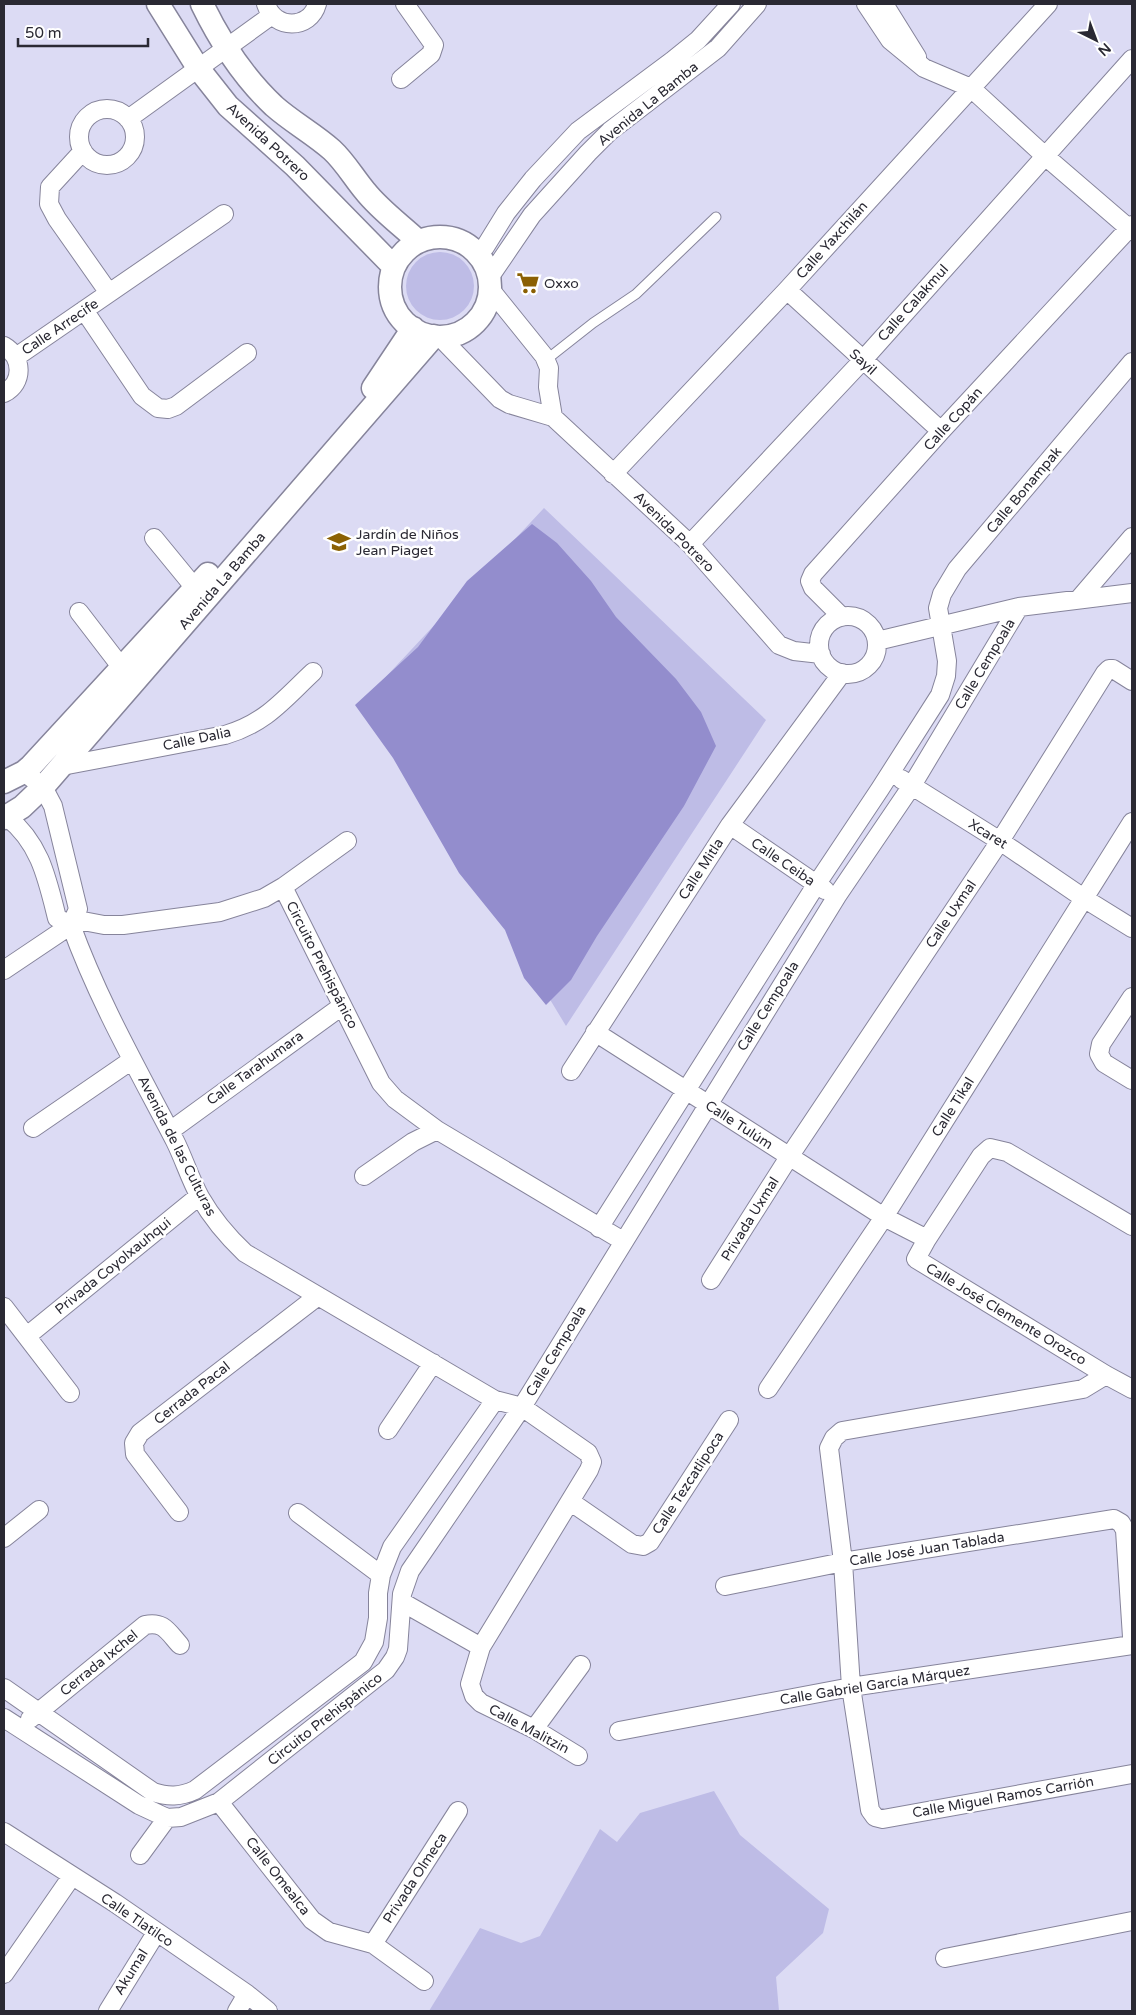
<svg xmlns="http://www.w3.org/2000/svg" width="1136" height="2015" font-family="'Varela Round',sans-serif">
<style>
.green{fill:#bebce6}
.water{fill:#938dcd}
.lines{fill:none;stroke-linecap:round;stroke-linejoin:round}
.service-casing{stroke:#86849b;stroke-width:11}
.minor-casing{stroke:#86849b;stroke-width:20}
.tertiary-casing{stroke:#86849b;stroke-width:25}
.service{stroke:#fff;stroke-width:9}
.minor{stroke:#fff;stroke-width:18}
.tertiary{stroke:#fff;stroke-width:22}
.labels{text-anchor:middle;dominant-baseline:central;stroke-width:5;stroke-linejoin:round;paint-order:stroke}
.street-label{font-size:14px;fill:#2a2933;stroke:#fff}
.poi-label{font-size:14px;fill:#2a2933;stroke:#fff;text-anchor:start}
</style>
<rect width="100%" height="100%" fill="#dcdbf4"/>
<!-- green -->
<path class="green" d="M406 286a34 34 0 1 1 68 0a34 34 0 1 1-68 0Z
M544,508L766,720L566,1026L367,697Z
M714,1791L740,1835L829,1909L823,1933L776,1977L779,2011H429L480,1928L521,1943L540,1936L600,1829L617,1842L640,1813Z"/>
<!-- water -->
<path class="water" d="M532,524L557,543L591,581L616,617L676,679L701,712L716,746L684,806L597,936L571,980L546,1005L524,978L505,930L459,873L393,758L355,705L418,647L467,581Z"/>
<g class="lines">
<defs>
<path id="service" d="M546,360L593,323L636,294L716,217"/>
<path id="minor" d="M266,4C274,30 310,30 317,4
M866,4L890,40L924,68L971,88L1045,156L1132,231
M884,4L917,57
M401,79L431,54L434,45L405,4
M79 137a28 28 0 1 1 56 0a28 28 0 1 1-56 0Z
M128,119L272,15
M83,151L50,187L49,204L57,219L109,293
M476,252L485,247L506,213L533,179L578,131L672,61L698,40L731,4
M489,278L532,215L588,153L610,131L718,48L757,4
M490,289L544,356L549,368L548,387L553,417
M787,290L941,431
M84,310L142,396L158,408L168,409L176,406L247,353
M440,337L500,399L509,404L553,417L690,544L779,645L794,651L821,654
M4,346C23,357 24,383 4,393
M16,357L224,214
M613,474L787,290L1048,4
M154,538L195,588
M690,544L862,361L1132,59
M1078,600L1132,537
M79,612L122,668
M819 645a29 29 0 1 1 58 0a29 29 0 1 1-58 0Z
M842,617L813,588L810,581L813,574L941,431L1132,225
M877,641L1019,607L1132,593
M62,766L225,735C266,723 283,700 313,672
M24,772L43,787L53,806L78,909L71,925
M901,779L1000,841L1085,899L1132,928
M7,817C40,843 47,878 57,918L71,925C98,1000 138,1070 175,1141C184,1159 190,1179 200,1197C212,1218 227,1236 245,1253L495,1400L522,1407L588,1453L592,1462L589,1470L481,1647L470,1684L474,1696L481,1703L534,1729L578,1756
M730,825L825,890
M283,887L381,1083L395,1099L437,1130L623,1241
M4,970L71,925L83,921L104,925H123L220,912L264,898L283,887L347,841
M1132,997L1101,1044L1099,1054L1104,1063L1132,1080
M595,1032L884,1217L927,1239L916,1259L1106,1375L1132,1389
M571,1071L730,825L842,673
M33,1128L132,1060
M170,1131L342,1006
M364,1176L413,1142L437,1130
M599,1228L816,885L880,789L940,695L946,676L947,661L938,608L942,594L957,569L1132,362
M927,1239L981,1156L990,1148L1007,1152L1132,1226
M711,1280L789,1157L1000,841L1105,673L1109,669H1113L1132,681
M4,1307L70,1393
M27,1336L199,1196
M1106,1375L1083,1389L842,1431L834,1438L829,1448L843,1562L851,1687L870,1810L875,1817L883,1819L1132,1774
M768,1389L884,1217L1132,822
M388,1430L433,1363
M571,1502L632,1544L643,1546L650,1542L729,1420
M179,1512L135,1454L134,1443L140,1433L318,1296
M298,1513L381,1575
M4,1538L39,1510
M725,1586L843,1562L1114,1519L1121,1523L1125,1530L1132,1637
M402,1602L481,1647
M4,1688L153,1792C168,1797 180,1797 195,1790L363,1662L374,1642L378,1618V1593L381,1575L392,1547L495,1400
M4,1718L139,1805L167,1818L181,1817L219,1802L386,1670L395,1657L398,1649L402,1594L410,1571L522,1407L837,896L911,787L1019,607
M30,1719L145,1625C164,1621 168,1632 180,1645
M534,1729L581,1665
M619,1731L851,1687L1132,1645
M219,1802L312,1920L329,1932L373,1944L424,1981
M4,1832L115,1903L247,1994L268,2011
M140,1855L167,1818
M373,1944L458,1811
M945,1958L1132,1921
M4,1974L72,1876
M108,2011L156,1933
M237,2011L247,1994"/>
<path id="tertiary" d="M158,4L198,68L228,106L295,166L394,267
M202,4C220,41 243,77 274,106C292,122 314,134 332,150C345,162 354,178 365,191C380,210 401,225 418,241
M390 287a50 50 0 1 1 100 0a50 50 0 1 1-100 0Z
M373,388L413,328
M4,782L24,772L31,766L208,574
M4,818L22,807L43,787L434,336"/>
</defs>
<!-- service casing -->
<use href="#service" class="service-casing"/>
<!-- minor casing -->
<use href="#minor" class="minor-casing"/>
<!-- tertiary casing -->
<use href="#tertiary" class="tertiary-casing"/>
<!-- service -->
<use href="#service" class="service"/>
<!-- minor -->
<use href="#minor" class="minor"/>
<!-- tertiary -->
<use href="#tertiary" class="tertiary"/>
</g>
<!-- icons -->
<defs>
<symbol id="supermarket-bare" viewBox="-9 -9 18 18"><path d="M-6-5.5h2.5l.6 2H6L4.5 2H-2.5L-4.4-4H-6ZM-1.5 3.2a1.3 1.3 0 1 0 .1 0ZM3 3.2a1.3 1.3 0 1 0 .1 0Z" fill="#8b6003" stroke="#fff" stroke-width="2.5" paint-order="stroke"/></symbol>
<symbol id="school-bare" viewBox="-9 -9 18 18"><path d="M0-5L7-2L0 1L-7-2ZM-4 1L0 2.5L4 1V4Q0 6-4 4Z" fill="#8b6003" stroke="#fff" stroke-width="2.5" paint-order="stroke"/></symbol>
</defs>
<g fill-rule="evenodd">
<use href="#supermarket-bare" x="512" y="267" width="32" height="32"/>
<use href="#school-bare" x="323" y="526" width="32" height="32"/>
</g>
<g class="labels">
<!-- street labels -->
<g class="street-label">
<text transform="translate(648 104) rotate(-39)">Avenida La Bamba</text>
<text transform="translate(268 142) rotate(43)">Avenida Potrero</text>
<text transform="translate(832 240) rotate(-48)">Calle Yaxchilán</text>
<text transform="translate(913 303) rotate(-48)">Calle Calakmul</text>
<text transform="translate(60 327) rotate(-34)">Calle Arrecife</text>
<text transform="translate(863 362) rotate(42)">Sayil</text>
<text transform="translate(953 419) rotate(-48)">Calle Copán</text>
<text transform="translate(1024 490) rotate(-50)">Calle Bonampak</text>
<text transform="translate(674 532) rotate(45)">Avenida Potrero</text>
<text transform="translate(222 581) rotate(-49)">Avenida La Bamba</text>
<text transform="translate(985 664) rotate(-59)">Calle Cempoala</text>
<text transform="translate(197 739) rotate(-12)">Calle Dalia</text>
<text transform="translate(988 834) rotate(32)">Xcaret</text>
<text transform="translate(783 862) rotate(34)">Calle Ceiba</text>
<text transform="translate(701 869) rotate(-57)">Calle Mitla</text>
<text transform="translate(951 914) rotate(-56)">Calle Uxmal</text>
<text transform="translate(322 965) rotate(63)">Circuito Prehispánico</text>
<text transform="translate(768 1006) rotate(-58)">Calle Cempoala</text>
<text transform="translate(255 1068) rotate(-36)">Calle Tarahumara</text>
<text transform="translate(953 1107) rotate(-58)">Calle Tikal</text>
<text transform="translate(739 1125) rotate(33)">Calle Tulúm</text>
<text transform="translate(177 1146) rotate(63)">Avenida de las Culturas</text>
<text transform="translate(750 1219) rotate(-58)">Privada Uxmal</text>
<text transform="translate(113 1266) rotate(-39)">Privada Coyolxauhqui</text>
<text transform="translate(1006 1314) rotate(31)">Calle José Clemente Orozco</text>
<text transform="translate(556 1351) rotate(-59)">Calle Cempoala</text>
<text transform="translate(192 1393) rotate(-38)">Cerrada Pacal</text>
<text transform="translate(688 1483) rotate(-57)">Calle Tezcatlipoca</text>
<text transform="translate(927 1549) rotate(-9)">Calle José Juan Tablada</text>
<text transform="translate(99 1663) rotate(-39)">Cerrada Ixchel</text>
<text transform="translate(875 1685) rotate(-9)">Calle Gabriel García Márquez</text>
<text transform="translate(325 1719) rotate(-38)">Circuito Prehispánico</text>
<text transform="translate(529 1729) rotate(28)">Calle Malitzin</text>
<text transform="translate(1003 1797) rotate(-10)">Calle Miguel Ramos Carrión</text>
<text transform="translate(278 1876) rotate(52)">Calle Omealca</text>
<text transform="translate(415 1878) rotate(-57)">Privada Olmeca</text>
<text transform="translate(137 1920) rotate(34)">Calle Tlatilco</text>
<text transform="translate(131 1972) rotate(-58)">Akumal</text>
</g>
<!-- poi labels -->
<g class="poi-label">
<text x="544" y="283">Oxxo</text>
<text x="356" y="534">Jardín de Niños<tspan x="356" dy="16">Jean Piaget</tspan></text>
</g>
</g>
<!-- border -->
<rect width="1136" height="2015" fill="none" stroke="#2a2933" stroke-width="10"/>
<!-- north arrow -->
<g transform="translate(1096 40) rotate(138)" stroke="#ffffff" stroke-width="4" paint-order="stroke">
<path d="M0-4L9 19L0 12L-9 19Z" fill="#2a2933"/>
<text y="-8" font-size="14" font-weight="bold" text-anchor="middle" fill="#2a2933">N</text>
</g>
<!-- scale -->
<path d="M18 38v8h130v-8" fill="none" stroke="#2a2933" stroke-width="2.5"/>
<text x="25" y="38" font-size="15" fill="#2a2933" stroke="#ffffff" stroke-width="4" paint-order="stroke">50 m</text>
</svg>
